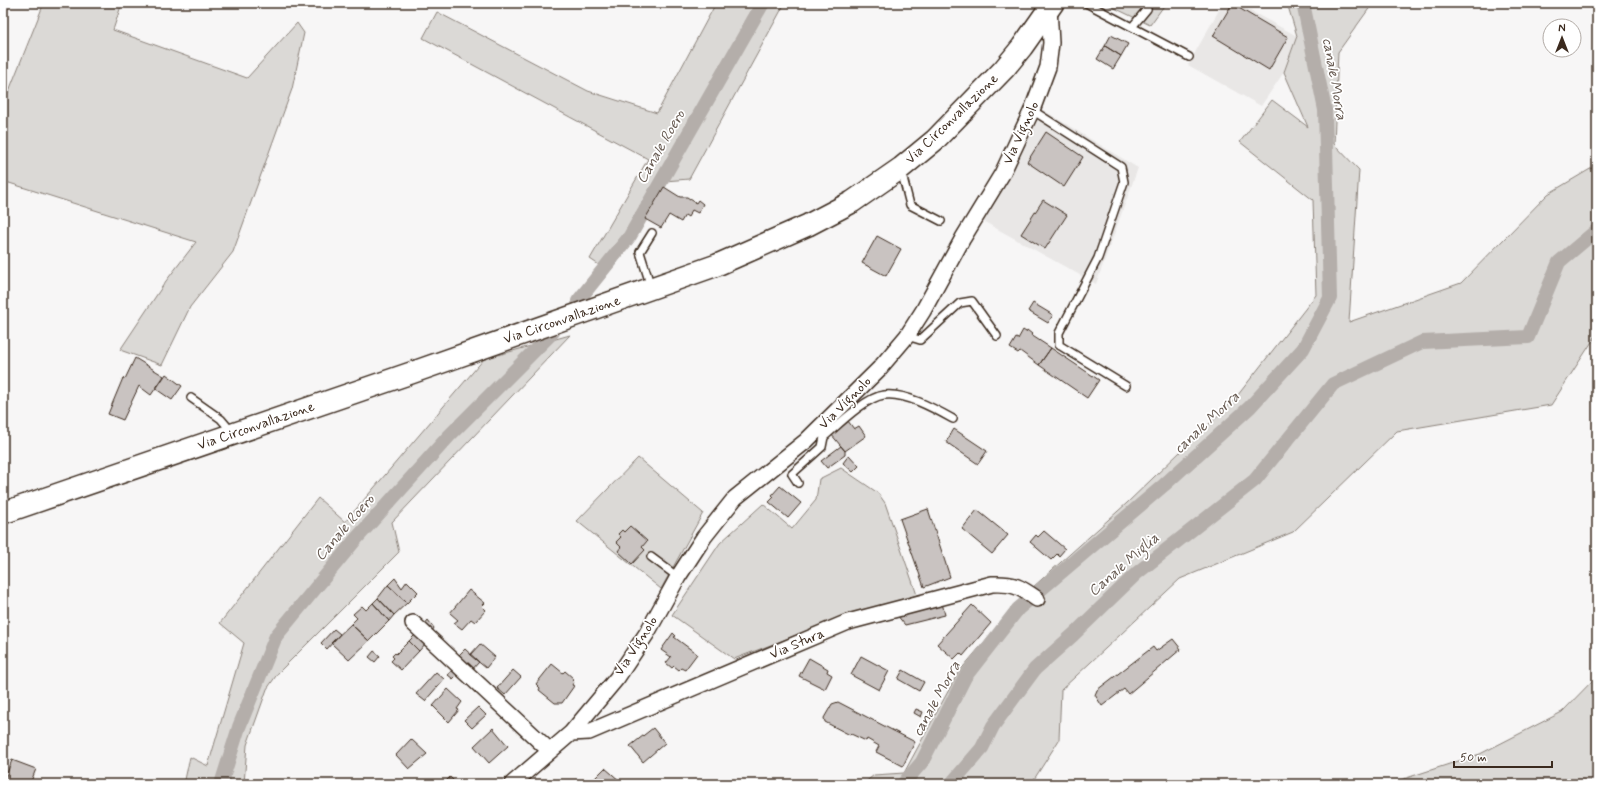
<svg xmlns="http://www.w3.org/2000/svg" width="1600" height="787" font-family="Mynerve,sans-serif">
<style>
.built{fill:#e9e7e6}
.green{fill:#dbd9d6;stroke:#8b827a}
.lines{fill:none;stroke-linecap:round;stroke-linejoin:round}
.canal{stroke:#b4aeaa;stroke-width:14}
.building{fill:#c9c3c1;stroke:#3b2a1e}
.lane-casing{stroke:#3b2a1e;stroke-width:10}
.street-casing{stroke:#3b2a1e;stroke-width:18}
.secondary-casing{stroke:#3b2a1e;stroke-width:24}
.lane{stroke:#fff;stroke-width:7}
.street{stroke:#fff;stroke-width:15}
.secondary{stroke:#fff;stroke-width:21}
.labels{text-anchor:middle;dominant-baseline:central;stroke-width:3.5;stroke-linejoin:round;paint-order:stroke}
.street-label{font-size:14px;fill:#3b2a1e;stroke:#fff}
.water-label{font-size:15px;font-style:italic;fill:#65584f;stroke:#fff}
</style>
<rect width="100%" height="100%" fill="#f7f6f6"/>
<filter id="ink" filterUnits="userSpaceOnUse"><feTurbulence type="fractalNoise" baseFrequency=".025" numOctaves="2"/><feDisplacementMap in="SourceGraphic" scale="8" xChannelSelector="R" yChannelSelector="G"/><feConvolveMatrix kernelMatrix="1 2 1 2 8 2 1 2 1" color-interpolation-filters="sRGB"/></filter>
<g filter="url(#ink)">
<!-- built -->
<path class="built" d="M1223,3H1236L1297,36L1284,72L1261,106L1188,65Z
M1043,110L1138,168L1096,284L981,220Z"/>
<!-- green -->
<path class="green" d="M44,3H122L113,30L247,78L297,23L304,33L292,89L233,252L190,307L162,365L120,350L166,281L196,242L3,181V106Z
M716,3H785L689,179L665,181L639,224L635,237L608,271L590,259L648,159L423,38L437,12L588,91L657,113Z
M1104,3H1166L1150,25Z
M1287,3H1373L1338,52L1334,144L1359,170L1349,322L1461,283L1548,194L1597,165V334L1551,405L1397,431L1293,532L1180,579L1061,690L1059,740L1031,784H863L874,775L904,773L958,673L1023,596L1127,503L1234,400L1316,295L1313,200L1240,142L1272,100L1308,127L1284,72L1297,36Z
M570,335L392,522L399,552L278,673L267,689L247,745L244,784H184L190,757L208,766L244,643L220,623L318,498L345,522L484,359Z
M638,458L703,513L661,589L577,521Z
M841,468L878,493L885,503L917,595L844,617L734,659L672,615L720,543L763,504L792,529L816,500L819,479Z
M1597,676V784H1388L1480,754L1562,712Z"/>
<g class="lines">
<!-- canal -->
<path class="canal" d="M578,301L630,236L763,3
M221,784L239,727L276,636L356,539L449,436L553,332
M903,784L922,762L965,677L1018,609L1164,485L1250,407L1303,349L1330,298L1325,110L1303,3
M951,784L982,748L993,726L1035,669L1073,635L1137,573L1255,480L1333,384L1422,342L1528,337L1559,262L1597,230"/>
</g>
<!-- building -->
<path class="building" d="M1232,4L1288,37L1269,70L1213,36Z
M1111,35L1128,44L1121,56L1105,46Z
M1105,46L1121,56L1113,69L1097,59Z
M1046,132L1083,157L1064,187L1027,162Z
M664,187L680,197H687L696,203L698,200L703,204L698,213L692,210L688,217L685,215L681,222L669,215L661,228L645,219Z
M1043,200L1067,215L1045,249L1021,234Z
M877,236L901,249L886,276L862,263Z
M1033,303L1053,315L1048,323L1028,311Z
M1023,330L1026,332L1027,330L1032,334L1031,335L1051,348L1039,365L1020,351L1018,353L1010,348L1016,338L1018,339Z
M1051,348L1099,380L1087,398L1039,365Z
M135,358L164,376L151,395L139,386L123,420L108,414L123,378L125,379Z
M166,374L182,386L172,400L156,389Z
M848,421L854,429L859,426L866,436L845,451L831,434Z
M954,429L987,451L978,464L946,442Z
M841,446L845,451V455L827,468L821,461Z
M849,455L859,466L853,472L843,463Z
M780,486L801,503L788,518L769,502L774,497L772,495Z
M928,509L950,577L924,587L900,519Z
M977,510L1008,535L992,554L962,529Z
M630,526L647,541L642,547L645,550L632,564L618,551L621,547L616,542L621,537L618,534L622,530L624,532Z
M1044,531L1065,549L1059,556L1057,554L1051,560L1030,542L1036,535L1038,537Z
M395,578L402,588L407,581L418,592L407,603L388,585Z
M388,585L407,603L394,615L378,598Z
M469,590L485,603L482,606L486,610L475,622L471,619L462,629L454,623L458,620L450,613Z
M378,598L394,615L389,621L373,603Z
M373,603L389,621L369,641L351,624L357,618L353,614L362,606L366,610Z
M942,603L945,615L905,625L897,615Z
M972,605L991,623L963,656L960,653L954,659L937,644Z
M428,620L434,628L431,633L425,624Z
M351,624L369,641L349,660L331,643Z
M334,629L340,634L327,649L321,643Z
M673,633L676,636L674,637L697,654L685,670L681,668L679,670L674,666L672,668L666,663L671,657L661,650Z
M416,634L426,643L419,651L409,641Z
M1173,639L1181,649L1128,694L1124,689L1102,706L1095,695L1097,690L1153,647L1156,651Z
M409,641L419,651L401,670L391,661L394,658L392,656L395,653L396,654Z
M480,644L495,657L486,668L470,655Z
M465,649L479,662L470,672L458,656Z
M374,651L380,656L375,662L369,657Z
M861,656L889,671L879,690L851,675Z
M809,658L828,669L827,672L832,675L825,689L799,676Z
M552,664L563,673L565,671L573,678L572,680L574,682L572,685L574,686L562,703H555L539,690L540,688L536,684Z
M452,670L457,675L453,679L448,675Z
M513,670L521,677L505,695L497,688Z
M903,670L924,682L919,691L898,679Z
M436,672L444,679L425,701L416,694Z
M448,689L462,702L457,709L459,710L449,722L433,706Z
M838,702L915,742L903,766L876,752L879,746L867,739L866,741L851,734L850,735L825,722L824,718L832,704Z
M478,707L486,715L472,728L464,720Z
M916,709L923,712L921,717L914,713Z
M493,728L508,746L489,763L474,746Z
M653,728L665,743L643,762L630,746Z
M411,739L427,754L409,769L396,755Z
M12,760L36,769L30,784H3Z
M605,768L620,781L617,784H581L586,778L591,782Z
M450,777L457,784H443Z"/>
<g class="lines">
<defs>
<path id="lane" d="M1086,3L1189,57
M1132,27L1147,9
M1032,110L1121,167L1124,182L1098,258L1059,333V345L1126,386
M901,170L910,205L941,221
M651,287L640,252L652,233
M907,336L920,340L960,303L972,301L997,336
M191,398L221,419L232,432
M824,437C838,425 866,397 884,395C905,392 935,409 953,419
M798,483L792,474L822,447L824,437L822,434
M651,557L678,577"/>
<path id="street" d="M413,623L550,751
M571,733L589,732L848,622L992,584C1014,583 1020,587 1037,599
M512,784L571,733L617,678L647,633L678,577L704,537L735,498L806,441L879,369L907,336L923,311L963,238L1002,174L1032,110L1048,67L1051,43L1049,8"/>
<path id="secondary" d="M3,513L411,373L717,265L808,225L852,202L901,168L935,140L1004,69L1022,47L1053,3"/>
</defs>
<!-- lane casing -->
<use href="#lane" class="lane-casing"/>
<!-- street casing -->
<use href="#street" class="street-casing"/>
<!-- secondary casing -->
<use href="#secondary" class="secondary-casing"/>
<!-- lane -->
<use href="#lane" class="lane"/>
<!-- street -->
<use href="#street" class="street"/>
<!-- secondary -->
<use href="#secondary" class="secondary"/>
</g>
</g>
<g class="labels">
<!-- street labels -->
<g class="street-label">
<text transform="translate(952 119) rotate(-44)">Via Circonvallazione</text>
<text transform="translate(1021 133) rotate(-65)">Via Vignolo</text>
<text transform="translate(562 320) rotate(-19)">Via Circonvallazione</text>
<text transform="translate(845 403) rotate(-45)">Via Vignolo</text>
<text transform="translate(256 426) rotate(-19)">Via Circonvallazione</text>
<text transform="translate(797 644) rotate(-23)">Via Stura</text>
<text transform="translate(636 646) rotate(-57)">Via Vignolo</text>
</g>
<!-- water labels -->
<g class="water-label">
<text transform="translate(1334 79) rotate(80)">canale Morra</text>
<text transform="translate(661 147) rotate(-60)">Canale Roero</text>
<text transform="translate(1207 423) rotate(-43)">canale Morra</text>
<text transform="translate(345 528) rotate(-49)">Canale Roero</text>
<text transform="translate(1124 565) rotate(-41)">Canale Miglia</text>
<text transform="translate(937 699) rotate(-61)">canale Morra</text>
</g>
</g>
<!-- margin -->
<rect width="1600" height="787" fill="none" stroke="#fff" stroke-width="16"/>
<rect x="8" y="8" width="1584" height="771" fill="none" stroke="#3b2a1e" stroke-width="1.5" filter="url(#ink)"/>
<!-- north arrow -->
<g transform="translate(1562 38)"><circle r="19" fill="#ffffff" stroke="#b1aaa5"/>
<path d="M0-3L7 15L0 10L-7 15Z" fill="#3b2a1e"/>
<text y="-6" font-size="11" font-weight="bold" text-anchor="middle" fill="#3b2a1e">N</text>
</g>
<!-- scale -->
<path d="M1454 761v6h98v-6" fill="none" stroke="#3b2a1e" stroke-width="2"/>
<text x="1460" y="761" font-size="12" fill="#3b2a1e" stroke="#ffffff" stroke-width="3" paint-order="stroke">50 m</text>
</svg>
